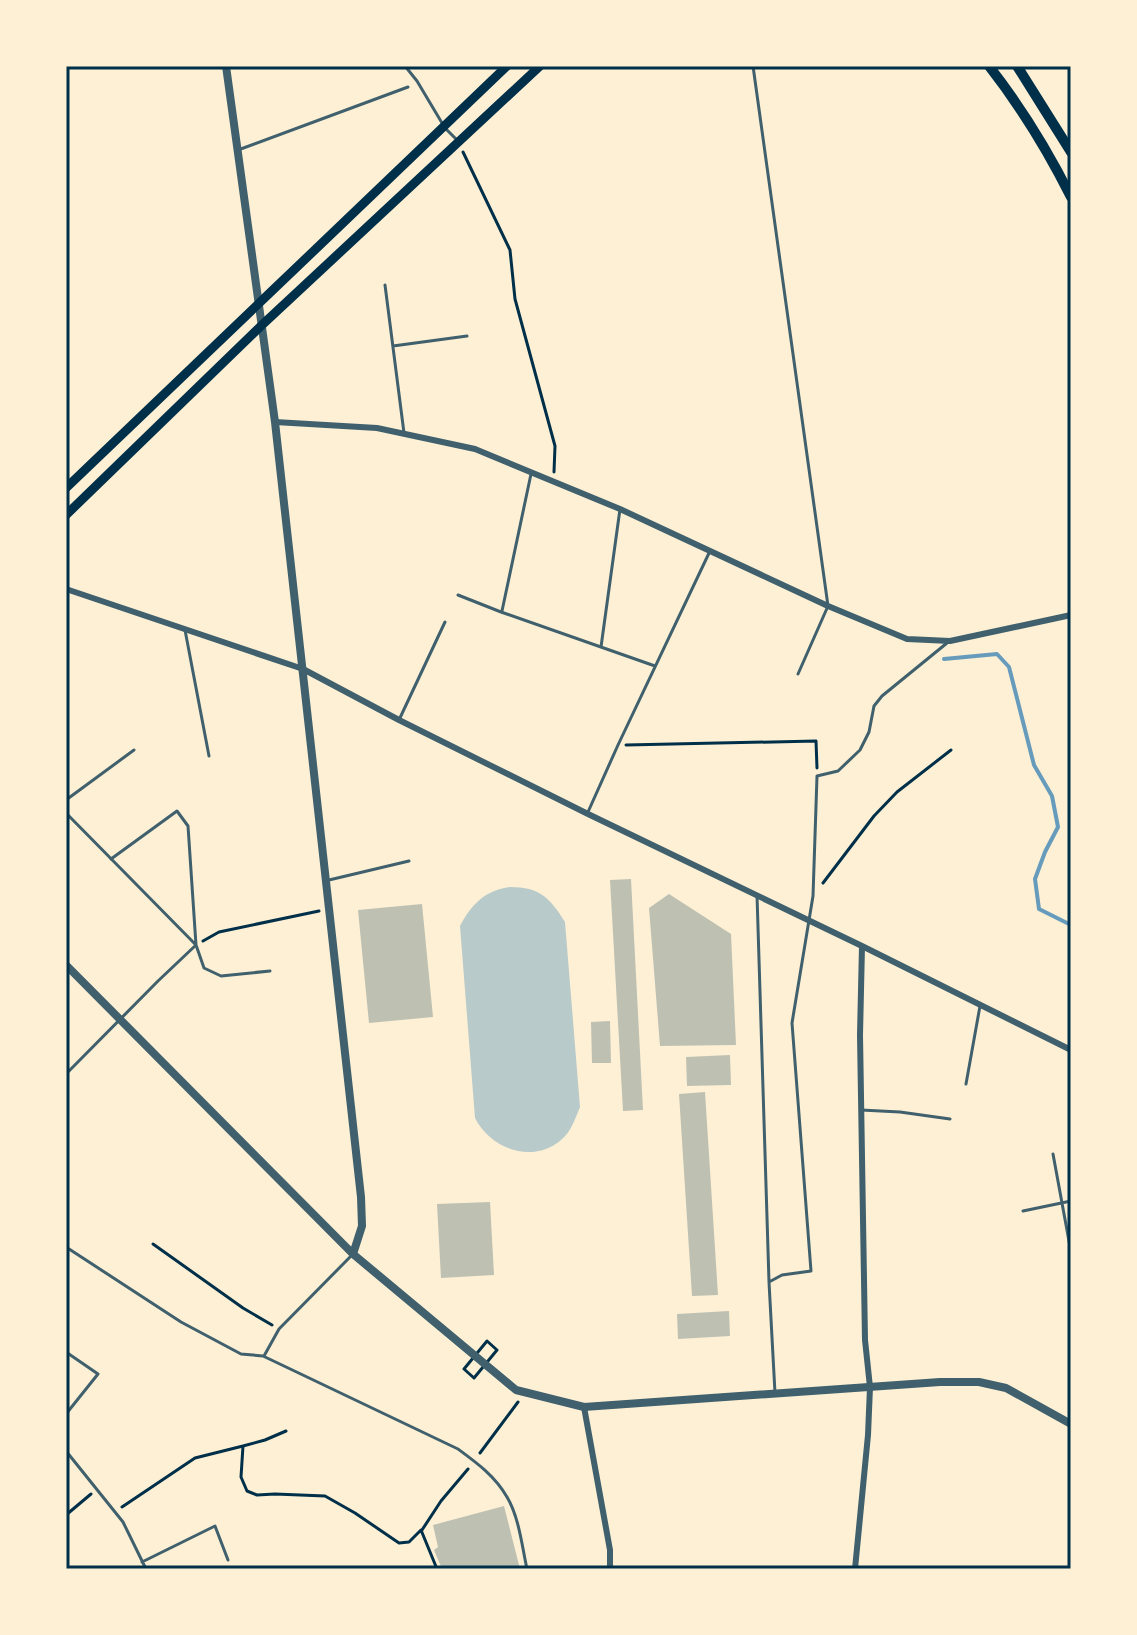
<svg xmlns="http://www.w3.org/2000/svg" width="1137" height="1635" font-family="'Asap Condensed',sans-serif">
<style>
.green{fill:#b9caca}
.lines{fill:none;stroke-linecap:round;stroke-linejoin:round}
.stream{stroke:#669bbc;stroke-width:4}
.building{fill:#bec0b2}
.path{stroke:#003049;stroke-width:3}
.service{stroke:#3f606c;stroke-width:3}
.minor{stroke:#3f606c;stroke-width:6}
.tertiary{stroke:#3f606c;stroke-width:8}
.secondary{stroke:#003049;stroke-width:9}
.primary{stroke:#003049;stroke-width:10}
.neatline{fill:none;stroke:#003049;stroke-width:3}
</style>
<rect width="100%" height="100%" fill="#fdf0d5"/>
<!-- green -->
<path class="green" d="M510,887C540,887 550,898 565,922L580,1107C575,1119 571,1132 561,1140C532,1165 490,1148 475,1118L460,926C471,905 485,890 510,887Z"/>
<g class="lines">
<!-- stream -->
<path class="stream" d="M944,659L997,654L1009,667L1034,765L1052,796L1058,827L1045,852L1035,879L1039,909L1071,925"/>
</g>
<!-- building -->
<path class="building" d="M631,879L643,1110L623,1111L610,880Z
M669,894L731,934L736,1045L660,1046L649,908Z
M422,904L433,1017L369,1023L358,910Z
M610,1021L611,1063H592L591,1022Z
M730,1055L731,1085L687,1086L686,1057Z
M705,1092L718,1295L692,1296L679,1094Z
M490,1202L494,1275L441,1278L437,1204Z
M729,1311L730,1336L678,1339L677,1314Z
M504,1506L520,1569H442L434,1550L438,1547L433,1525Z"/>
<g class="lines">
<!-- path -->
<path class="path" d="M463,152L510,250L515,299L555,446L554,472
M626,745L816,741L817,768
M823,883L874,816L897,792L951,750
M203,941L219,932L319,911
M153,1244L243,1308L272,1325
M487,1341L497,1350L474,1378L464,1369Z
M243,1446L265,1440L286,1431
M480,1453L518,1402
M122,1507L195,1458L243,1446L241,1477L247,1491L257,1495L275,1494L325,1496L355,1513L399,1543L409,1542L421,1530L437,1569
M66,1515L91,1494
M422,1530L441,1501L468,1469"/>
<!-- service -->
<path class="service" d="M405,66L417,81L442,123
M753,66L828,606L798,674
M446,129L458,141
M238,150L408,87
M385,285L404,433
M393,346L467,336
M458,595L501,612L655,666
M502,611L531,474
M185,630L209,756
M601,647L620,509
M399,720L445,622
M66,800L134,750
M588,812L618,745L710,551
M66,813L196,945L158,981L66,1074
M111,859L177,811L188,826L196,945L204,968L221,976L270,971
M329,880L409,861
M757,895L769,1282
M966,1084L980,1006
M861,1110L900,1112L950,1119
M1053,1154L1071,1252
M1023,1211L1071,1201
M66,1247L181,1322L241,1354L263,1356L458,1449C477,1463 495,1476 507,1497C519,1517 522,1546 527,1569
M66,1352L98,1374L66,1414
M264,1356L279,1329L353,1254
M775,1393L769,1282L782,1275L811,1271L792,1023L813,896L817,776L838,771L860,750L869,732L874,706L882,696L947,643
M66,1451L123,1522L146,1569
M142,1562L215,1526L228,1560"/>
<!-- minor -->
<path class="minor" d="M275,422L377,428L475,449L620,509L828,606L907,639L950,641L1071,615
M66,589L303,669L399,720L588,814L862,946L1071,1050
M584,1407L610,1550V1569
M855,1569L868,1435L870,1387L865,1340L860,1035L862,946"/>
<!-- tertiary -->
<path class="tertiary" d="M226,66L275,422L361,1197L362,1226L353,1254
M66,965L353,1254L516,1390L584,1407L940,1382H979L1006,1388L1071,1424"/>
<!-- secondary -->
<path class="secondary" d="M66,488L507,66
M66,515L262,325L540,66"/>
<!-- primary -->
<path class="primary" d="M989,66C1021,107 1048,151 1071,197
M1017,66L1071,152"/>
</g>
<!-- border -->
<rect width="1137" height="1635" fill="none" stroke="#fdf0d5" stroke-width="136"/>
<rect x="68" y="68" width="1001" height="1499" class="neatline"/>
</svg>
